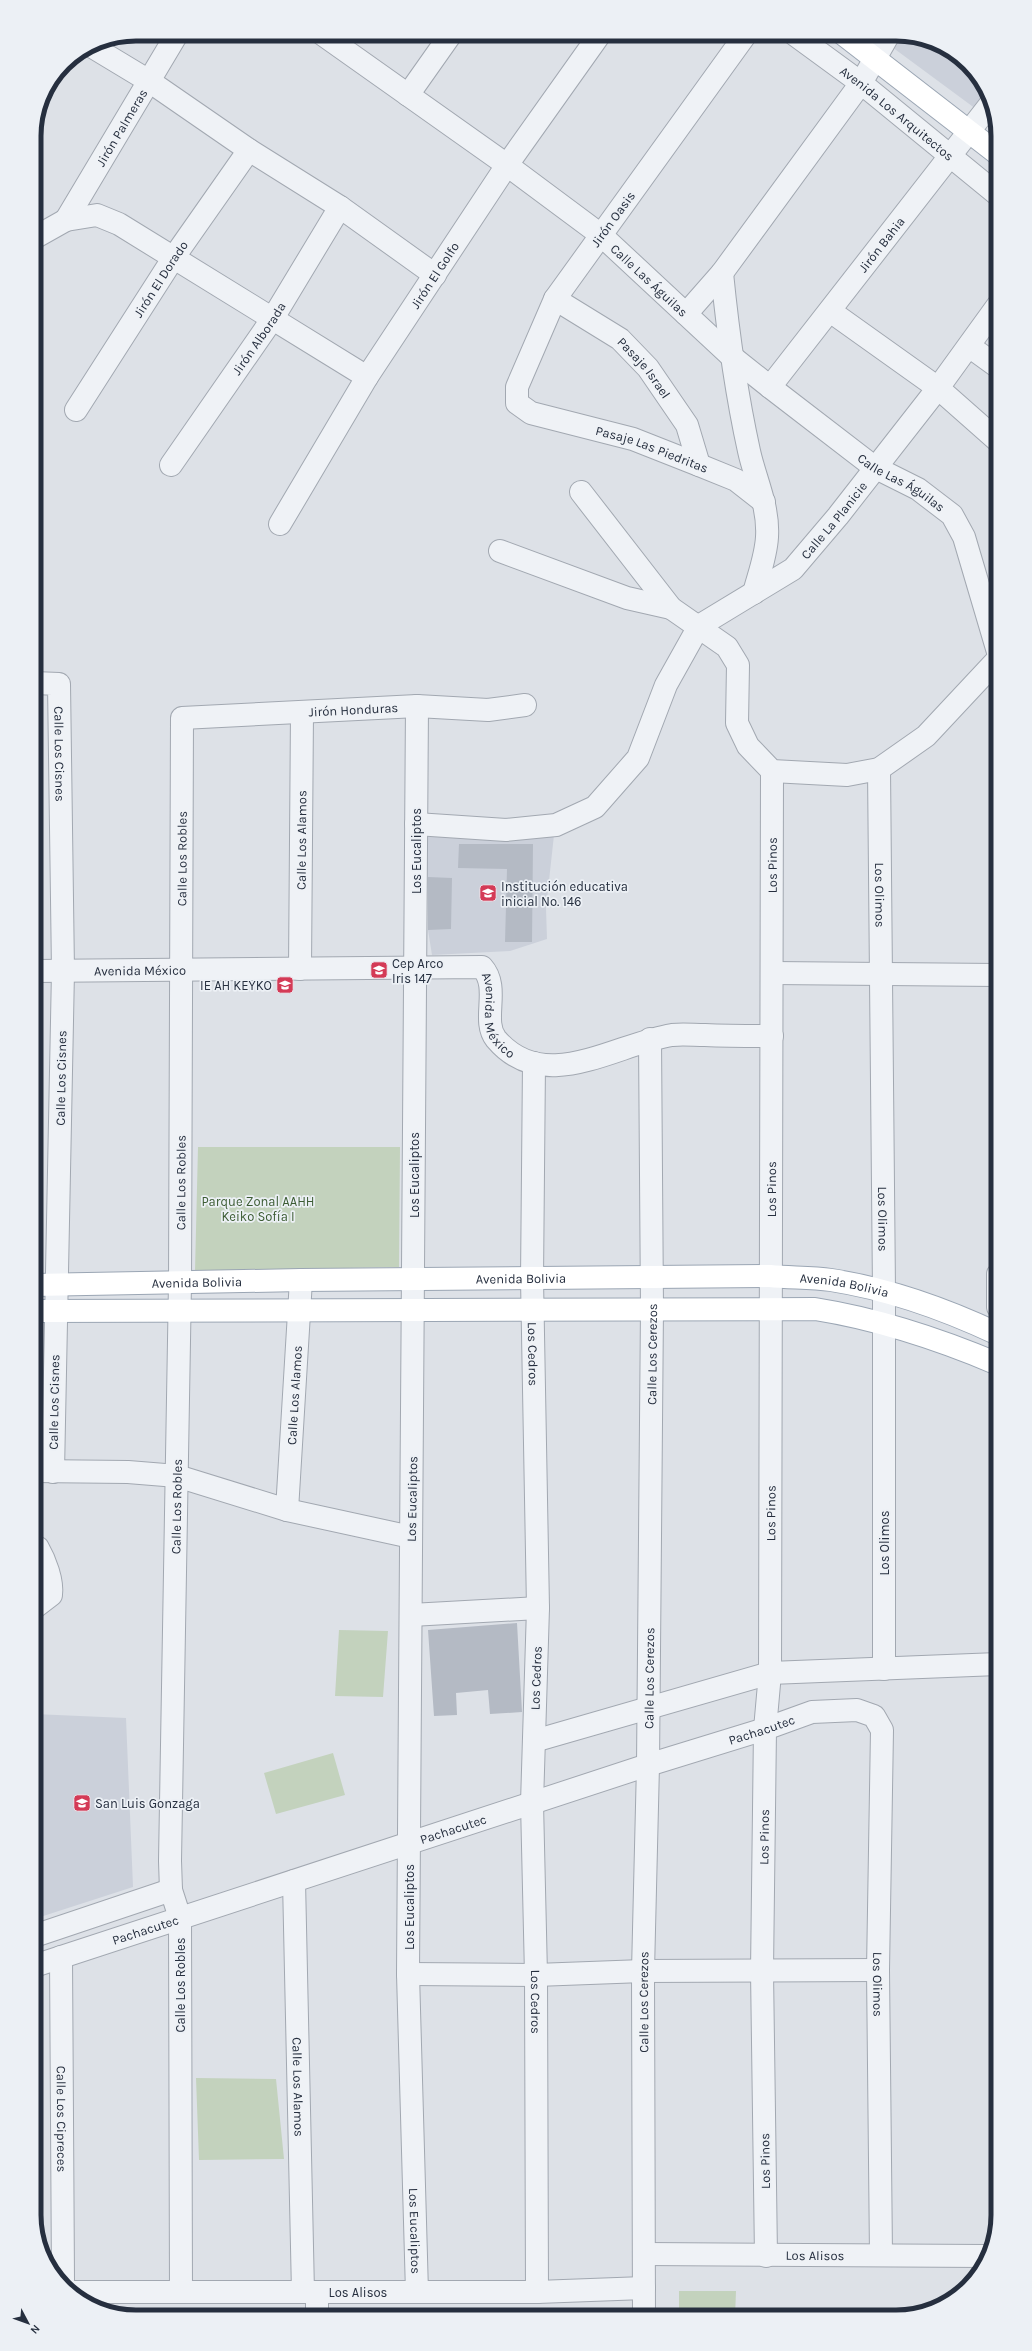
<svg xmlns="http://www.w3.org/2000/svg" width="1032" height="2351" font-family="Karla,sans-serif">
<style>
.built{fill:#cbd0da}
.green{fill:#c3d2bd}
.building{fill:#b4bac4}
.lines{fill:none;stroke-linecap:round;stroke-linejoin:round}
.minor-casing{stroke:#a2a8b1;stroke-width:24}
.major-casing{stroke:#9ba6b4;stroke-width:24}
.minor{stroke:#eff2f6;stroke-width:22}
.major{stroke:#fff;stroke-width:22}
.labels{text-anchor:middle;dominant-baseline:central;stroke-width:3.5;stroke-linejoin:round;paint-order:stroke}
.street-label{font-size:13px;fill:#262f3f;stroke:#ecf0f5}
.poi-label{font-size:13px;fill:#262f3f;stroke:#ecf0f5;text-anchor:start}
.park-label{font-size:13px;fill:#3b5b32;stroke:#ecf0f5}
.rim{fill:none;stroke:#262f3f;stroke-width:5}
</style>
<rect width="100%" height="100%" fill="#dde1e7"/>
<!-- built -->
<path class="built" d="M901,34L958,55L987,95L976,109L892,47Z
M428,834L554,835L546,908L547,939L510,951L432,955L428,930Z
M34,1714L126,1718L133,1887L34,1919Z"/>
<!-- green -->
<path class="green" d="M198,1147H400L399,1267L195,1271Z
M339,1630L388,1631L383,1697L335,1696Z
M333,1753L345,1795L276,1814L264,1773Z
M196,2078L276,2079L284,2159L199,2160Z
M679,2291H736L735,2317H679Z"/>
<!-- building -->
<path class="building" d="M459,844H533L532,942H505L507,869L458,868Z
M428,877L452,878L451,929L428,930Z
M517,1623L522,1712L490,1714L488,1690L456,1693L457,1715L434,1716L428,1630Z"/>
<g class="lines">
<defs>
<g id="minor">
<path id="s1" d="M322,34L507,165L601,235L731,356L770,387L874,467L918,489L952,515L964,537L998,652"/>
<path id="s2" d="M746,34L555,299L517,387V403L531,413L633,439L699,465L736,480L764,502"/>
<path id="s3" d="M794,34L861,83L998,195"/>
<path d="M91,46L149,81L249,150L340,207L435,275"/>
<path d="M408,95L451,34"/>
<path id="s4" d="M66,220L177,34"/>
<path d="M34,238L66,220L97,215L119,224L367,377"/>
<path d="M722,273C728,333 736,392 749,451C755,479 769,506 767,537C766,556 759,574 754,593"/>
<path id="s5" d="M555,299L620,339L648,368L687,425L699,465"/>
<path d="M830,311L938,388L998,441"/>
<path d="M686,314L722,273L861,83L889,34"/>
<path d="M969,346L998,367"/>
<path id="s6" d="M770,387L992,102"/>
<path id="s7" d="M76,410L174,257L249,150"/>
<path id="s8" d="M171,465L273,318L340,207"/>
<path d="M581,492L671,608L727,647L738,665L737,723L748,746L772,771L847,775L879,769L926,736L998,659"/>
<path id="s9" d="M280,524L367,377L507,165L600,34"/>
<path d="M500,551L627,598L671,608"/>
<path id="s10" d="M34,683L59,684L63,971L53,1472"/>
<path id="s11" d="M417,706L408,1974L417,2292"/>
<path id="s12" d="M879,769L884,1291V1669"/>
<path id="s13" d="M416,824L506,830L556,825L595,807L638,758L666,685L699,626L793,569L838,516L938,388L998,305"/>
<path id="s14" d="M300,969L302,712"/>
<path id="s15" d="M34,971L482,967C501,988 481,1020 496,1039C544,1096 615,1044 672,1035C682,1034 694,1035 705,1035C727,1036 749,1036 772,1036"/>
<path d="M772,973L998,975"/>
<path id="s16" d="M534,1063L532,1279L538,1608L532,1803L536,1975L537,2292"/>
<path d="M998,1307V1274"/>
<path d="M34,1471L128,1472L177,1476L287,1510L411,1537"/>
<path id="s17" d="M287,1510L301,1280"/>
<path d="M34,1608L51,1595C53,1581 45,1560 38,1548L34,1547"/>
<path d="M411,1615L538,1608"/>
<path d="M534,1741L770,1673L998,1664"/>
<path id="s18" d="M294,1881L303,2292"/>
<path d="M34,1936L171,1890"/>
<path id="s19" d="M61,1957L63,2280"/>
<path id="s20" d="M34,1966L648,1765L765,1729L812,1712L857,1710L874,1716L882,1730L878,1970L881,2255"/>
<path d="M408,1974L536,1975L643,1971L878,1970"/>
<path id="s21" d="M644,2254L986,2256"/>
<path id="s22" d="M766,2256L762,1971L765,1729L770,1673L772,771"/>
<path id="s23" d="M71,2292H537L644,2288"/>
<path id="s24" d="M181,2292L180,1918L171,1890L170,1861L180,1283L182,718L417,706L488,710L525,705"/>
<path d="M317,2317V2292"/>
<path id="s25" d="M644,2317L643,1971L648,1765L652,1308L650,1039"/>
</g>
<g id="major">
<path d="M843,34L998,154"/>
<path id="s26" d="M34,1285L301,1280L770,1276C790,1278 811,1277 831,1280C889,1289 945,1309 998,1334"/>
<path d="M34,1311L815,1309C878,1319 939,1339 998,1364"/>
</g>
</defs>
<!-- minor casing -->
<use href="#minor" class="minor-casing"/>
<!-- major casing -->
<use href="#major" class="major-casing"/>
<!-- minor -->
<use href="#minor" class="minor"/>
<!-- major -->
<use href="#major" class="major"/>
</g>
<!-- icons -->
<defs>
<symbol id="school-square" viewBox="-11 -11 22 22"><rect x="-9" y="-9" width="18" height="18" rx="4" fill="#d43a56" stroke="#ecf0f5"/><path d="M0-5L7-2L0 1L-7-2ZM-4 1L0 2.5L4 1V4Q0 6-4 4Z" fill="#fff"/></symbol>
<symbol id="university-square" viewBox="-11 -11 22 22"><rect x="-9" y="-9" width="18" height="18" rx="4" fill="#d43a56" stroke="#ecf0f5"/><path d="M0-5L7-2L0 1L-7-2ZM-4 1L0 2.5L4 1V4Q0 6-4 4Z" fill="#fff"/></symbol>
</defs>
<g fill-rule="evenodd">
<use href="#school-square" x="478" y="883" width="20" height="20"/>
<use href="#university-square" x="369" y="960" width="20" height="20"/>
<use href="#school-square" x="275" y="975" width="20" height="20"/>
<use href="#university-square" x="72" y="1793" width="20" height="20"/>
</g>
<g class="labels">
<!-- street labels -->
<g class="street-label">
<text stroke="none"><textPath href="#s3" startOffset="130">Avenida Los Arquitectos</textPath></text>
<text stroke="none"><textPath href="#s4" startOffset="108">Jirón Palmeras</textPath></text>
<text transform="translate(613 219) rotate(-54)">Jirón Oasis</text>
<text stroke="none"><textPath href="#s6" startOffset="181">Jirón Bahia</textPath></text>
<text stroke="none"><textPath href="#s9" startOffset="293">Jirón El Golfo</textPath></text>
<text stroke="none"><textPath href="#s7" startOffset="156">Jirón El Dorado</textPath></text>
<text stroke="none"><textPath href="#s1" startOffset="410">Calle Las Águilas</textPath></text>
<text stroke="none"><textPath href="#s8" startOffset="154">Jirón Alborada</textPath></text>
<text stroke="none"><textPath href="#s5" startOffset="114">Pasaje Israel</textPath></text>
<text stroke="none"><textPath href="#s2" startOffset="582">Pasaje Las Piedritas</textPath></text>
<text stroke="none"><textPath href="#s1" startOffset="734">Calle Las Águilas</textPath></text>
<text stroke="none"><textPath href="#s13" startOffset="568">Calle La Planicie</textPath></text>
<text stroke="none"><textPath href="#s24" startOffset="1747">Jirón Honduras</textPath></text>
<text stroke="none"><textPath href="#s10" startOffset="95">Calle Los Cisnes</textPath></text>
<text stroke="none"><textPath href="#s14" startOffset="129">Calle Los Alamos</textPath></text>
<text transform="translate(416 851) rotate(-90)">Los Eucaliptos</text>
<text stroke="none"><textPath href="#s24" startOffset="1435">Calle Los Robles</textPath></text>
<text stroke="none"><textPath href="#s22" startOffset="1391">Los Pinos</textPath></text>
<text stroke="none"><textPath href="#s12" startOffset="126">Los Olimos</textPath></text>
<text stroke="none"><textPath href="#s15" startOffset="106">Avenida México</textPath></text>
<text stroke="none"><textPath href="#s15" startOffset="501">Avenida México</textPath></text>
<text transform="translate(61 1078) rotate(-89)">Calle Los Cisnes</text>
<text transform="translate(414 1175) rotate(-90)">Los Eucaliptos</text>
<text stroke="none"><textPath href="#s24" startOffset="1111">Calle Los Robles</textPath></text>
<text stroke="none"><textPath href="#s22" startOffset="1067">Los Pinos</textPath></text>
<text stroke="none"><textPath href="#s12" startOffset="450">Los Olimos</textPath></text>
<text stroke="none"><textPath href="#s26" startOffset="487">Avenida Bolivia</textPath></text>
<text stroke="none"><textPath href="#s26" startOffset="163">Avenida Bolivia</textPath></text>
<text stroke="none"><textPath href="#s26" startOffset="811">Avenida Bolivia</textPath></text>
<text stroke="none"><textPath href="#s16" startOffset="291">Los Cedros</textPath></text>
<text stroke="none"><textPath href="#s25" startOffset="963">Calle Los Cerezos</textPath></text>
<text stroke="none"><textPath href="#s17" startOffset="115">Calle Los Alamos</textPath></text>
<text transform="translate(54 1402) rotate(-89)">Calle Los Cisnes</text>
<text transform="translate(412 1499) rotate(-89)">Los Eucaliptos</text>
<text stroke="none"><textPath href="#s24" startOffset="787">Calle Los Robles</textPath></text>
<text stroke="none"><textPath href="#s22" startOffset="743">Los Pinos</textPath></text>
<text transform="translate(884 1543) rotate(-90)">Los Olimos</text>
<text transform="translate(536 1678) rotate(-88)">Los Cedros</text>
<text stroke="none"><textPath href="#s25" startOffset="639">Calle Los Cerezos</textPath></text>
<text stroke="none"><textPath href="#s20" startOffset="765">Pachacutec</textPath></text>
<text stroke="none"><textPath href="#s20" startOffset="441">Pachacutec</textPath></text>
<text stroke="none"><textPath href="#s22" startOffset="419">Los Pinos</textPath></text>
<text transform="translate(409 1907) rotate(-90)">Los Eucaliptos</text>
<text stroke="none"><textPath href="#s20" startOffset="117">Pachacutec</textPath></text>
<text stroke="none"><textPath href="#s20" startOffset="1152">Los Olimos</textPath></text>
<text transform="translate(180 1985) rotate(-90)">Calle Los Robles</text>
<text stroke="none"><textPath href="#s16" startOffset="939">Los Cedros</textPath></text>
<text stroke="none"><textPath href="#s25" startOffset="315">Calle Los Cerezos</textPath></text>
<text stroke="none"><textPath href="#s18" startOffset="206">Calle Los Alamos</textPath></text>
<text stroke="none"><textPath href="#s19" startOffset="162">Calle Los Cipreces</textPath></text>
<text transform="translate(765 2161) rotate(-91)">Los Pinos</text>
<text stroke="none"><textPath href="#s11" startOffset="1525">Los Eucaliptos</textPath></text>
<text stroke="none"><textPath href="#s21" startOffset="171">Los Alisos</textPath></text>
<text stroke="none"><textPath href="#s23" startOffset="287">Los Alisos</textPath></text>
</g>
<!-- poi labels -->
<g class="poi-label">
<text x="501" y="886">Institución educativa<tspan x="501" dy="15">inicial No. 146</tspan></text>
<text x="392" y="963">Cep Arco<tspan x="392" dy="15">Iris 147</tspan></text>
<text x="272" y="985" text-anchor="end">IE AH KEYKO</text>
<text x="95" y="1803">San Luis Gonzaga</text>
</g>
<!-- park labels -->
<g class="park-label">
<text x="258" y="1201">Parque Zonal AAHH<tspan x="258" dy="15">Keiko Sofía I</tspan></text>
</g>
</g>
<!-- crop -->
<path d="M0 0H1032V2351H0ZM136 41H896A95 95 0 0 1 991 136V2215A95 95 0 0 1 896 2310H136A95 95 0 0 1 41 2215V136A95 95 0 0 1 136 41Z" fill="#ecf0f5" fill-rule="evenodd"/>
<path class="rim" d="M136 41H896A95 95 0 0 1 991 136V2215A95 95 0 0 1 896 2310H136A95 95 0 0 1 41 2215V136A95 95 0 0 1 136 41Z"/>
<!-- north arrow -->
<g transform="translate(28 2323) rotate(131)" stroke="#ecf0f5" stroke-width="3" paint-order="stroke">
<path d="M0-3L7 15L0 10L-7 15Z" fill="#262f3f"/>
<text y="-6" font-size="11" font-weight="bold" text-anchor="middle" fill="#262f3f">N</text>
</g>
</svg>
